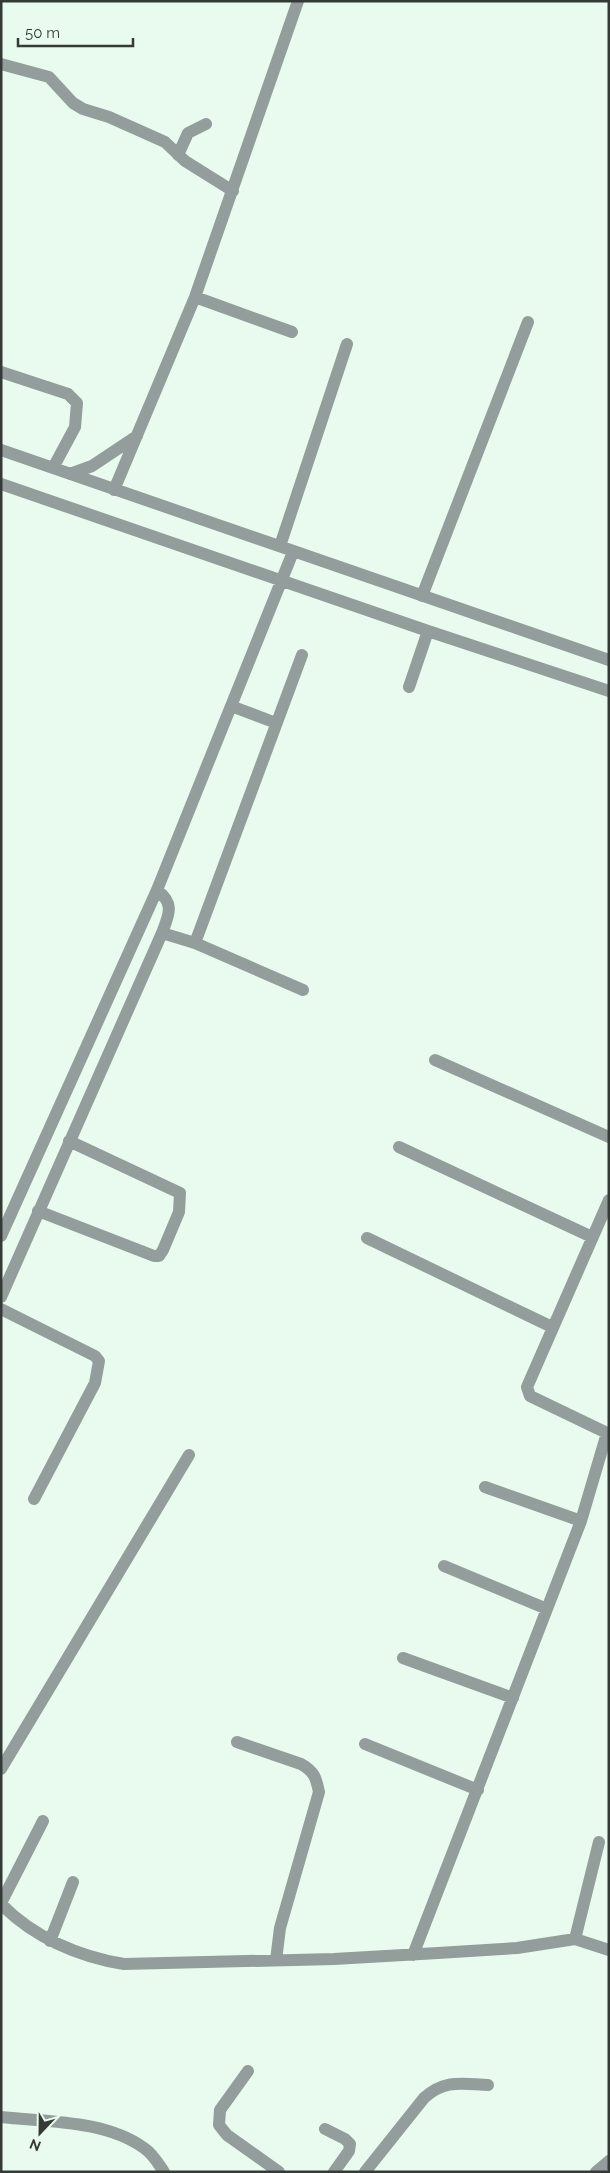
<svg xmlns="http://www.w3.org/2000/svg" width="610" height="2173" font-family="Raleway,sans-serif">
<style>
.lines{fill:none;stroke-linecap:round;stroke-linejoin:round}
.minor{stroke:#939d9c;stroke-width:12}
</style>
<rect width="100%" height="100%" fill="#e9fbee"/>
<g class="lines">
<!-- minor -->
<path class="minor" d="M1,64L49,77L73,103L83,109L109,117L165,142L185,161L233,191
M178,155L188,133L206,124
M195,297L292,332
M1,372L68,394L77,403L75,427L53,468
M1,450L609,660
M70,474L92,466L137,436
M1,484L428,631L609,691
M114,490L195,297L298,1
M280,546L347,344
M422,596L528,322
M409,687L428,631
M231,706L276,723
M162,933L195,943L302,655
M195,943L303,990
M435,1060L609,1137
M399,1147L592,1237
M38,1211L154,1256H159L163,1250L179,1212L180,1193L69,1141
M1,1236L157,890L293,552
M367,1238L552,1327
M1,1297L162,933C169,914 175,904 157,890
M1,1309L95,1356L99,1361L95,1383L34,1499
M485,1487L581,1521
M444,1566L547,1609
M403,1658L513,1698
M237,1742L301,1764C315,1772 316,1778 319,1792L280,1928L276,1960
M365,1744L478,1790
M1,1769L189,1455
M1,1903L43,1821
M1,1904C33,1937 79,1957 124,1964L334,1959L438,1953L517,1948L575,1939L609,1950
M575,1939L599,1842
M50,1941L73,1882
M413,1955L581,1521L607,1433L530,1396L527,1387L609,1200
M248,2071L220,2110L219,2125L227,2135L279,2172
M1,2117C47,2122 105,2120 144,2148C153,2154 158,2163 164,2172
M325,2129L345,2139L350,2144L349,2151L334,2172
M365,2172L424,2098C445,2079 462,2084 488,2085
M596,2172L609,2161"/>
</g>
<!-- border -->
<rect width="610" height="2173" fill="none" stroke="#343b36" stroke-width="5"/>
<!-- north arrow -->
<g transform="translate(40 2133) rotate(202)" stroke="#e9fbee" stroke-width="4" paint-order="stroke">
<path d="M0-4L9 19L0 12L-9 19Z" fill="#343b36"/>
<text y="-8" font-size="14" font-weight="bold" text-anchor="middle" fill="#343b36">N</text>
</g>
<!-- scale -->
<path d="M18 38v8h115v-8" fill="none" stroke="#343b36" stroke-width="2.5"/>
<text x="25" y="38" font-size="15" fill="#343b36" stroke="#e9fbee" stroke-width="4" paint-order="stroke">50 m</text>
</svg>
